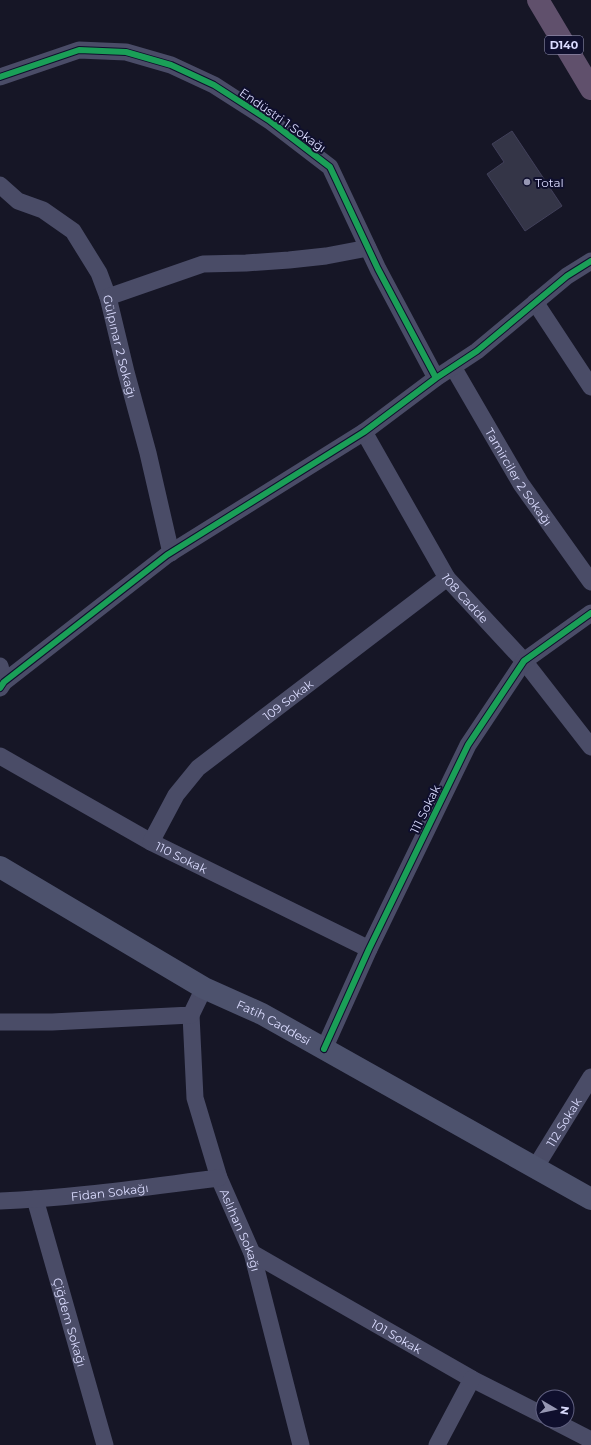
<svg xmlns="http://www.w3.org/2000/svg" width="591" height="1445" font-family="Montserrat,sans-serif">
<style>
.building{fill:#343547;stroke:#41405a}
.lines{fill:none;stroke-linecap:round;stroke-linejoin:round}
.street{stroke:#4a4c67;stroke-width:17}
.secondary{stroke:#4d526d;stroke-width:22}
.highway{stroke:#60506c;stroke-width:22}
.cycleway-casing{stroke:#0f0f2d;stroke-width:8}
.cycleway{stroke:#1a9f57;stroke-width:6}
.poi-dot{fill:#9697b3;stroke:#0f0f2d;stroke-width:1.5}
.labels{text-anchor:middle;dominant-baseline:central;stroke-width:4;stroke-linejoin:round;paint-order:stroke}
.shield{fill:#0f0f2d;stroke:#9e9ec0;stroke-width:1}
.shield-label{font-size:11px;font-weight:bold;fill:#dbdcff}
.street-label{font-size:12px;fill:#dbdcff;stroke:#0f0f2d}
.poi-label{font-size:12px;fill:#dbdcff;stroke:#0f0f2d;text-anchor:start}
</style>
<rect width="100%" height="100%" fill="#161626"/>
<!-- building -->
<path class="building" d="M512,131L562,206L525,231L487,174L504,162L492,144Z"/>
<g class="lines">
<!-- street -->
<g class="street">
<path d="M0,77L79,50L126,52L171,65L214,85L270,121L330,167L378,269L436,378"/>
<path id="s1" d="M0,185L18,201L43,210L73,231L99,273L108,297L126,372L148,453L171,553"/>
<path d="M108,297L203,264L246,263L289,260L326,256L368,248"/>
<path d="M535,302L591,387"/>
<path id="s2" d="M453,367L521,484L591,582"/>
<path id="s3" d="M364,432L447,578L524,661L591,747"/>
<path d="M0,666L4,682"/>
<path d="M0,688L4,682L167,555L364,432L436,378L477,351L567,276L591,261"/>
<path id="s4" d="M0,756L151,842L369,949"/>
<path id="s5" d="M151,842L176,795L198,768L447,578"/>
<path id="s6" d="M191,1015L195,1098L219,1178L252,1253L301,1445"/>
<path d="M0,1022H52L191,1015L204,988"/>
<path d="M324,1049L369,949L468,745L524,661L591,613"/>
<path id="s7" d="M535,1168L591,1077"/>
<path id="s8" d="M35,1199L105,1445"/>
<path id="s9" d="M0,1201C73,1198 146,1187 219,1178"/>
<path id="s10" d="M252,1253L472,1379L543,1415"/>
<path d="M554,1421L591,1440"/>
<path d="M437,1445L472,1379"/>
</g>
<!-- secondary -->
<path class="secondary" id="s11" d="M0,867L204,988L262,1014L591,1199"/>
<!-- highway -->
<path class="highway" d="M538,0L591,89"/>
<defs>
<path id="cycleway" d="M0,77L79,50L126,52L171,65L214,85L270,121L330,167L378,269L436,378
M0,688L4,682L167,555L364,432L436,378L477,351L567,276L591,261
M324,1049L369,949L468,745L524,661L591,613"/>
</defs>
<!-- cycleway casing -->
<use href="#cycleway" class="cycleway-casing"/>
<!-- cycleway -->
<use href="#cycleway" class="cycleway"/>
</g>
<!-- markers -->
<circle class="poi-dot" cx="527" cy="182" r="4"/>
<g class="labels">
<!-- shield labels -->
<rect class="shield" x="545" y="36" width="38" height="18" rx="3"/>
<g class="shield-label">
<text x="564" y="45">D140</text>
</g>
<!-- street labels -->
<g class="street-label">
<text transform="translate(283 120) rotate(35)">Endüstri 1 Sokağı</text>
<text stroke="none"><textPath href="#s1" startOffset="213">Gülpınar 2 Sokağı</textPath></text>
<text stroke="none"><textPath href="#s2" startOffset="128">Tamirciler 2 Sokağı</textPath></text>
<text stroke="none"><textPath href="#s3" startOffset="195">108 Cadde</textPath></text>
<text stroke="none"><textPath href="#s5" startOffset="201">109 Sokak</textPath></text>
<text transform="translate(425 809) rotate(-64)">111 Sokak</text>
<text stroke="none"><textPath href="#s4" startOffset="208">110 Sokak</textPath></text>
<text stroke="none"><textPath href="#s11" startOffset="315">Fatih Caddesi</textPath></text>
<text stroke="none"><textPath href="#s7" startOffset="54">112 Sokak</textPath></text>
<text stroke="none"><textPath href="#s9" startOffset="110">Fidan Sokağı</textPath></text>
<text stroke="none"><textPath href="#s6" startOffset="223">Aslıhan Sokağı</textPath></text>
<text stroke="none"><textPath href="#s8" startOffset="128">Çiğdem Sokağı</textPath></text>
<text stroke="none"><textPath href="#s10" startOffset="167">101 Sokak</textPath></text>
</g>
<!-- poi labels -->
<g class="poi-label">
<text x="535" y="182">Total</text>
</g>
</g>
<!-- north arrow -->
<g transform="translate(555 1409) rotate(99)"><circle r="19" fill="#0f0f2d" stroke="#616181"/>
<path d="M0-3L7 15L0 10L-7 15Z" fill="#9697b3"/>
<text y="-6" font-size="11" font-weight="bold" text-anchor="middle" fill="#dbdcff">N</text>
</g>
</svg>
